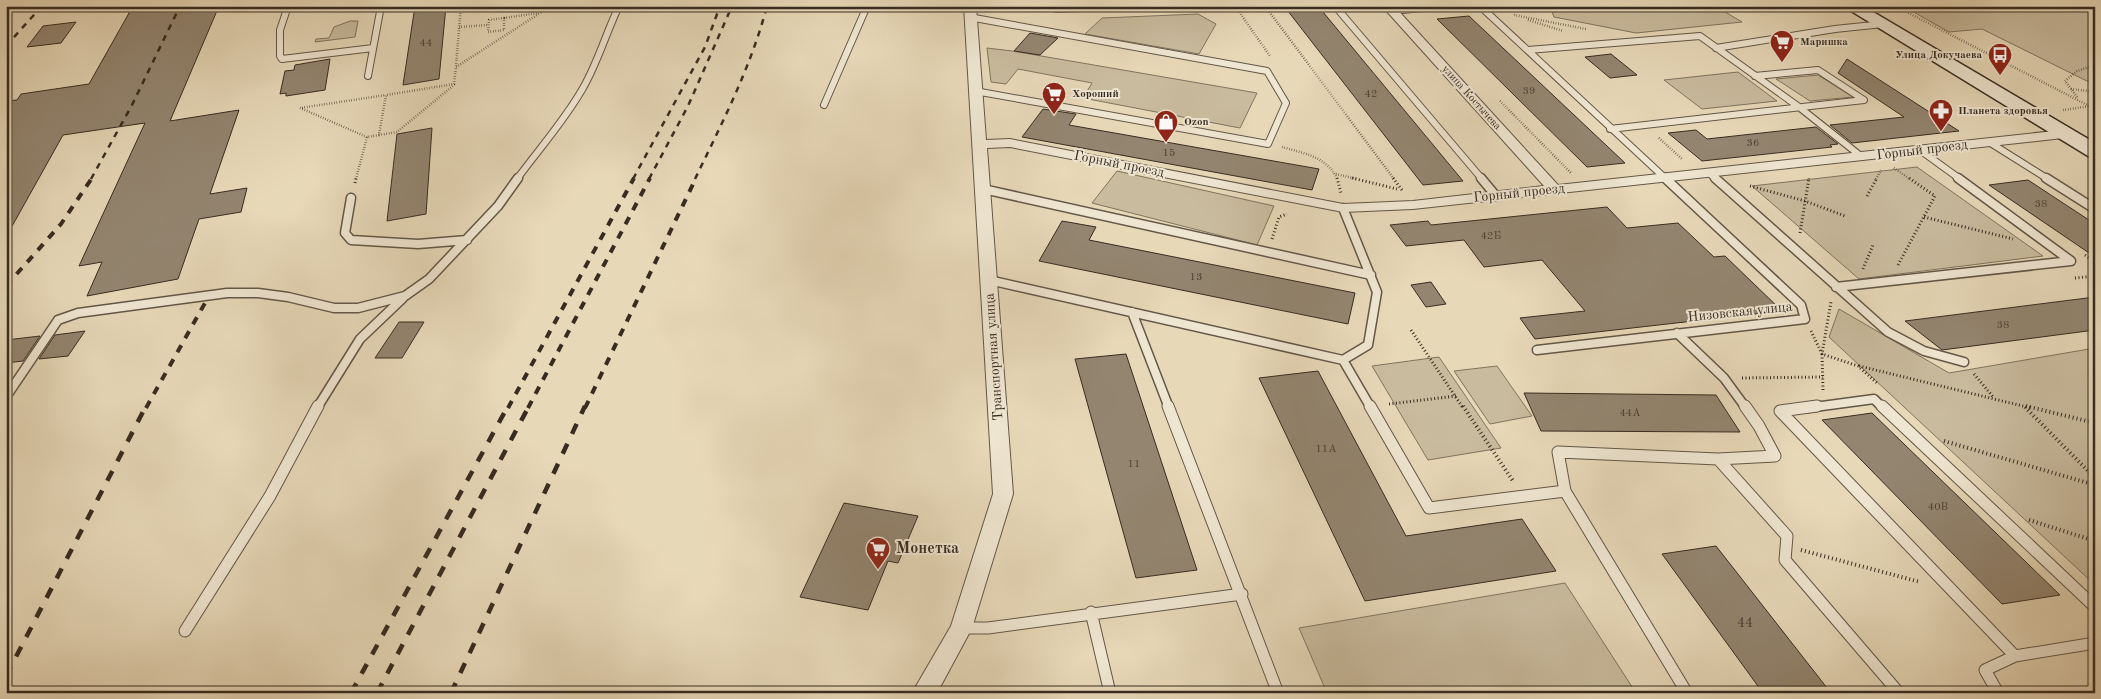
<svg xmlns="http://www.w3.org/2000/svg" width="2101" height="699" font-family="'Old Standard TT',serif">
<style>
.green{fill:#c9bb9e;stroke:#807460}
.building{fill:#938570;stroke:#372c22}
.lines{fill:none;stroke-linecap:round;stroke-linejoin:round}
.service-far2-casing{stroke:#635748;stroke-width:8}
.service-far1-casing{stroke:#635748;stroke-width:11}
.service-casing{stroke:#635748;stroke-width:13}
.minor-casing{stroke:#635748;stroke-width:2}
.secondary-casing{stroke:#372c22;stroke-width:3}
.path-far2{stroke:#372c22;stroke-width:2.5;stroke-dasharray:0.5 2;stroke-linecap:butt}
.path-far1{stroke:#372c22;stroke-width:3;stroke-dasharray:1 2.5;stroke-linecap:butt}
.path{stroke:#372c22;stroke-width:4;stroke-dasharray:1 3;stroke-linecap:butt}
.service-far2{stroke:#efe6d1;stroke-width:6}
.service-far1{stroke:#efe6d1;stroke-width:8}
.service{stroke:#efe6d1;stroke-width:11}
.minor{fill:#efe6d1;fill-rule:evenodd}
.secondary{fill:#efe6d1;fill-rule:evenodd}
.rail-far2{stroke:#372c22;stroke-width:2.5;stroke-dasharray:6 6;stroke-linecap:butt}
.rail-far1{stroke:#372c22;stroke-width:4;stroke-dasharray:8 8;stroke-linecap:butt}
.rail{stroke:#372c22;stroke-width:4.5;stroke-dasharray:11 11;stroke-linecap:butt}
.labels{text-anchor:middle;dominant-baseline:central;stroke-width:4;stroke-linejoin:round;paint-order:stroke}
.far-poi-label{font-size:11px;font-weight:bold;fill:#372c22;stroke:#efe6d1;text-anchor:start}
.number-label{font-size:11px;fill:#4e4236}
.far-street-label{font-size:11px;fill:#372c22;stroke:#efe6d1}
.street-label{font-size:14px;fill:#372c22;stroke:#efe6d1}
.near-number-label{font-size:14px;fill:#4e4236}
.near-poi-label{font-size:16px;font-weight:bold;fill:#372c22;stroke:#efe6d1;text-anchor:start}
</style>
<rect width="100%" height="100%" fill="#e7d8b8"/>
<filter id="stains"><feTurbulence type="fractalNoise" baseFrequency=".004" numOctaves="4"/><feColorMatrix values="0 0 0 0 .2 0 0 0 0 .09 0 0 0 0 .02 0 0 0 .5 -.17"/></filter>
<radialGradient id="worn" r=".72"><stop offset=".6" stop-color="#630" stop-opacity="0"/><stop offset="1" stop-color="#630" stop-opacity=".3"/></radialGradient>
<!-- green -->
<path class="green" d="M1619,6H1715L1742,22L1636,33L1554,17L1552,12Z
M1903,6H2095V85L1982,29L1949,32Z
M1198,14L1216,24L1199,54L1085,34L1102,18Z
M350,21H358L355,37L315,42L316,39L329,38L334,27Z
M987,48L1012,51L1257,93L1240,128L1083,98L1092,83L1018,69L1006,84L991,82Z
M1738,72L1777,101L1702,109L1664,80Z
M1818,75L1853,97L1810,101L1776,79Z
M1917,167L2043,256L1859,279L1752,186Z
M1117,171L1274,206L1257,245L1092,203Z
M1839,309L1949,373L2095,348V585L1829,337Z
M1439,357L1501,448L1428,460L1372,366Z
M1497,366L1532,416L1490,424L1454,371Z
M1565,583L1636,693H1327L1299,628Z"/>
<!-- building -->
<path class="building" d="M133,6H219L170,121L239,110L210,194L247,188L241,212L199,219L178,279L87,296L102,262L79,266L145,123L63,135L6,237V101L17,100L21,94L89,84Z
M415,6H446L439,79L403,85Z
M1284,6H1318L1463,181L1423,185Z
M1469,16L1625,163L1587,167L1437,19Z
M76,22L61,43L27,47L43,26Z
M1030,33L1058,38L1040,55L1014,51Z
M1611,54L1637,75L1610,78L1585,57Z
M330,59L325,90L286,96V93L280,94L285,71L294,70L295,65Z
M1847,59L1959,131L1852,143L1830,125L1904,117L1838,73Z
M1043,109L1076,114L1069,125L1319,169L1312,190L1022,137Z
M1816,127L1838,144L1830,145L1832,147L1702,161L1668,133L1696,130L1707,139Z
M432,128L426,214L387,221L397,134Z
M2028,180L2095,224V257L1989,185Z
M1607,207L1627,228L1678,223L1714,257L1725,256L1782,311L1535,339L1520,318L1585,311L1542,260L1484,267L1464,240L1406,246L1390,225L1428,221L1431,225Z
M1062,221L1096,227L1089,240L1355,293L1348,324L1039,261Z
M1431,282L1446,304L1426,307L1411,285Z
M2095,297V330L1942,350L1905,321Z
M399,322H424L402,358H375Z
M85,331L68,356L39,359L55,335Z
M40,336L23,361L6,363V340Z
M1126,354L1197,570L1136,578L1075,359Z
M1318,371L1406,536L1522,519L1556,571L1365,601L1259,378Z
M1524,393L1716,395L1740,432L1541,431Z
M1872,413L2060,595L2002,604L1822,420Z
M844,503L918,516L898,563L888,561L868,610L800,597Z
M1716,546L1831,693H1763L1662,554Z"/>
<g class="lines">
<defs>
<path id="service-far2" d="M288,6L280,30V56L282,59L373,48
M1043,6L1057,9L1131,6
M1335,6L1482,179
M1480,6L1666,179
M1392,11L1443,6
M969,17L1267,71L1286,103L1268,144L975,91
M1716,48L1835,29L1883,24
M1528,50L1700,36L1799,107L1862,157
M368,76L381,6
M824,105L867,6
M1610,129L1864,100L1818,70L1755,76
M1989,142L2048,179
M1920,150L1960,179
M1709,173L1716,179
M517,179C539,149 565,120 583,88C598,62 606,33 619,6"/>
<path id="service-far1" d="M1481,178L1496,196
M1715,178L1888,332L1924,351L1964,362
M2046,178L2095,209
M983,189L1371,275
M351,198L345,233L351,240L418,244L467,240
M989,280L1343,360L1368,345L1377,292L1343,208
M1836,287L2071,261L1958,178
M1132,312L1169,408
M1677,333L1724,378L1746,408
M1537,350L1805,319L1801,305L1665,178
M1343,360L1371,408
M6,397L58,320L78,313L227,293H258L288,297L334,308H358L405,296L429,279L498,206L518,178
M317,408L360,339L403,298
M1807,408L1874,399L1883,408"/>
<path id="service" d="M1168,406L1278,693
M1370,406L1429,508L1565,491
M1817,406L1780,411L2015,656
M1882,406L2095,607
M1718,459L1787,536L1785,560L1899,693
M1091,612L1110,693
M962,628H988L1242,594
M185,631L270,496L318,406
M1687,693L1565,491L1558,452L1718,459L1775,456L1759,426L1745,406
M1998,693L1985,670L2015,656L2095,643"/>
<path id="minor" d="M964,6H976L986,140L1010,139L1343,204L1413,201L1544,186L1382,6H1394L1558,185L2063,130L2070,134L2063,138L1413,209L1343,212L1010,147L987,148L1013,494L972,628L937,693H912L951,626L993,494Z"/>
<path id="secondary" d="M1843,6H1863L2095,143V158L2088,156Z"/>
</defs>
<!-- service-far2 casing -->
<use href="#service-far2" class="service-far2-casing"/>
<!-- service-far1 casing -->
<use href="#service-far1" class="service-far1-casing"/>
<!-- service casing -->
<use href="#service" class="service-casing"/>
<!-- minor casing -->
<use href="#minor" class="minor-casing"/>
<!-- secondary casing -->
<use href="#secondary" class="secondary-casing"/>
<!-- path-far2 -->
<path class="path-far2" d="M1235,6L1270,56
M1265,6L1394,179
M1895,6L2095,109
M1514,15L1586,29
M504,18L538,13
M504,18V30L488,32L489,20Z
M1528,20L1563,31
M459,27L488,25
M456,66L461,6
M2071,89L2095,92
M2077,97L2065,81L2077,71L2095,65
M1500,101L1571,173
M2063,110L2091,106
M379,135L397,132L454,85
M367,137L300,108L386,95
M1659,138L1682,159
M1282,147C1303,153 1328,157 1337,179
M1894,168L1910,179
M1336,174L1357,179
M356,179L367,137L379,135L386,95L454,84L456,67L551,6
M1809,179V177
M1876,179L1881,170"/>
<!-- path-far1 -->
<path class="path-far1" d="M1337,178L1341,193
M1352,178L1397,189
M1393,178L1402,190
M355,183L356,178
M1750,186L1805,201L1845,216
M1867,196L1877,178
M1924,217L2013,239
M1800,233L1809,178
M1272,239L1279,217L1287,214
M2085,255L2095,262
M1898,265L1935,196L1909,178
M1863,269L1873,245
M2075,278L2095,276
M1411,330L1463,408
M1811,331L1822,354L1858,366L1877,383
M1859,366L2031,408
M1974,374L1994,398
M1742,378L1823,377
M1823,390L1822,354L1831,302
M1389,404L1456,396"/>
<!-- path -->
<path class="path" d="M1463,406L1513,481
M2026,406L2095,423
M2025,407L2095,478
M1944,441L2095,485
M2029,520L2095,541
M1801,550L1920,582"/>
<!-- service-far2 -->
<use href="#service-far2" class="service-far2"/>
<!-- service-far1 -->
<use href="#service-far1" class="service-far1"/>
<!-- service -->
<use href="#service" class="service"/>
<!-- minor -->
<use href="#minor" class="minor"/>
<!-- secondary -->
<use href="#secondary" class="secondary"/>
<!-- rail-far2 -->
<path class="rail-far2" d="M6,46L42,6
M91,179L132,105L180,6
M633,179L705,47L720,6
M649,179L688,106L732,6
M695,179C722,123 751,67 767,6"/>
<!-- rail-far1 -->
<path class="rail-far1" d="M6,286L61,224L92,178
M146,408L205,303
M508,408L634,178
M528,408L650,178
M585,408L696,178"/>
<!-- rail -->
<path class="rail" d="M6,676L146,406
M351,693L508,406
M377,693L529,406
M451,693L585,406"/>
</g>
<!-- icons -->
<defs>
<symbol id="supermarket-pin" viewBox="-11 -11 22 30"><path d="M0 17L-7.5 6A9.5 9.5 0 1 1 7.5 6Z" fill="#8f2418" stroke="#efe6d1"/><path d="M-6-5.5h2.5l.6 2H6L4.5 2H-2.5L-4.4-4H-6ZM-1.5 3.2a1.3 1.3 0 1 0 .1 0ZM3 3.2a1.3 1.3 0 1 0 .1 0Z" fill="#fff"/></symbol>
<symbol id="bus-pin" viewBox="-11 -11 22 30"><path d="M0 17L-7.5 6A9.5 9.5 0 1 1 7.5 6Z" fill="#8f2418" stroke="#efe6d1"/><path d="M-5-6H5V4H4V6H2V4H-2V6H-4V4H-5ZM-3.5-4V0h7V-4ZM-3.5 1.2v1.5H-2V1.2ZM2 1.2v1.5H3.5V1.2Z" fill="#fff"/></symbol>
<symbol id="pharmacy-pin" viewBox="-11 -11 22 30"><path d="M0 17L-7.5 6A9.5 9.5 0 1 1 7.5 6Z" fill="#8f2418" stroke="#efe6d1"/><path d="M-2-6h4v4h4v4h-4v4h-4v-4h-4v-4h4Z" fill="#fff"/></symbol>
<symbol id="shop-pin" viewBox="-11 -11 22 30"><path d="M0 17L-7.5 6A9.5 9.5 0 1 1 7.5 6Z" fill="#8f2418" stroke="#efe6d1"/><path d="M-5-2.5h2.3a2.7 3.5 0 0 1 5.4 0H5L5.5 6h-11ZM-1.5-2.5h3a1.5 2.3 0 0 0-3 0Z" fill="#fff"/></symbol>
</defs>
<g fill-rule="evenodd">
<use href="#supermarket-pin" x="1768" y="28" width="28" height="38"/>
<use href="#bus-pin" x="1986" y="41" width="28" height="38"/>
<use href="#supermarket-pin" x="1040" y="80" width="28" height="38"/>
<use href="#pharmacy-pin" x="1927" y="97" width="28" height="38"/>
<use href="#shop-pin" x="1152" y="108" width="28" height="38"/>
<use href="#supermarket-pin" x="864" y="535" width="28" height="38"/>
</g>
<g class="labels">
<!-- far-poi labels -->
<g class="far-poi-label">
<text x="1800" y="42">Маришка</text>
<text x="1982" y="55" text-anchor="end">Улица Докучаева</text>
<text x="1072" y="94">Хороший</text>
<text x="1958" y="111">Планета здоровья</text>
<text x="1184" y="122">Ozon</text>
</g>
<!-- number labels -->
<g class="number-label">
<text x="426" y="43">44</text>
<text x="1529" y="91">39</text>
<text x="1371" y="94">42</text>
<text x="1753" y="143">36</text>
<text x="1169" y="153">15</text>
<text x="2041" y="204">38</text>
<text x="1491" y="236">42Б</text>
<text x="1196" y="277">13</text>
<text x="2003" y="325">38</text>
<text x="1630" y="413">44А</text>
<text x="1326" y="449">11А</text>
<text x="1134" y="464">11</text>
<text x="1938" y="507">40В</text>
</g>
<!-- far-street labels -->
<g class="far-street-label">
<text transform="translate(1471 98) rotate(48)">улица Костычева</text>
</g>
<!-- street labels -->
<g class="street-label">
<text transform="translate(1922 150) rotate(-7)">Горный проезд</text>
<text transform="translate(1119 164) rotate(11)">Горный проезд</text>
<text transform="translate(1519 193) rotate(-6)">Горный проезд</text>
<text transform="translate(1740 312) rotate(-6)">Низовская улица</text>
<text transform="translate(994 357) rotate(-94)">Транспортная улица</text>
</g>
<!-- near-number labels -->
<g class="near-number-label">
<text x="1745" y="623">44</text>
</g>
<!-- near-poi labels -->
<g class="near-poi-label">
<text x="896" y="549">Монетка</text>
</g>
</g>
<!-- margin -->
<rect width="2101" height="699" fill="none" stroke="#e7d8b8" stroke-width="25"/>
<rect x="8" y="8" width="2086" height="684" fill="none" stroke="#372c22" stroke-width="2.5"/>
<rect x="12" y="12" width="2076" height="674" fill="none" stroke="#372c22"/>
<rect width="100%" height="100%" filter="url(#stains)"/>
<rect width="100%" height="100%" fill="url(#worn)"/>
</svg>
